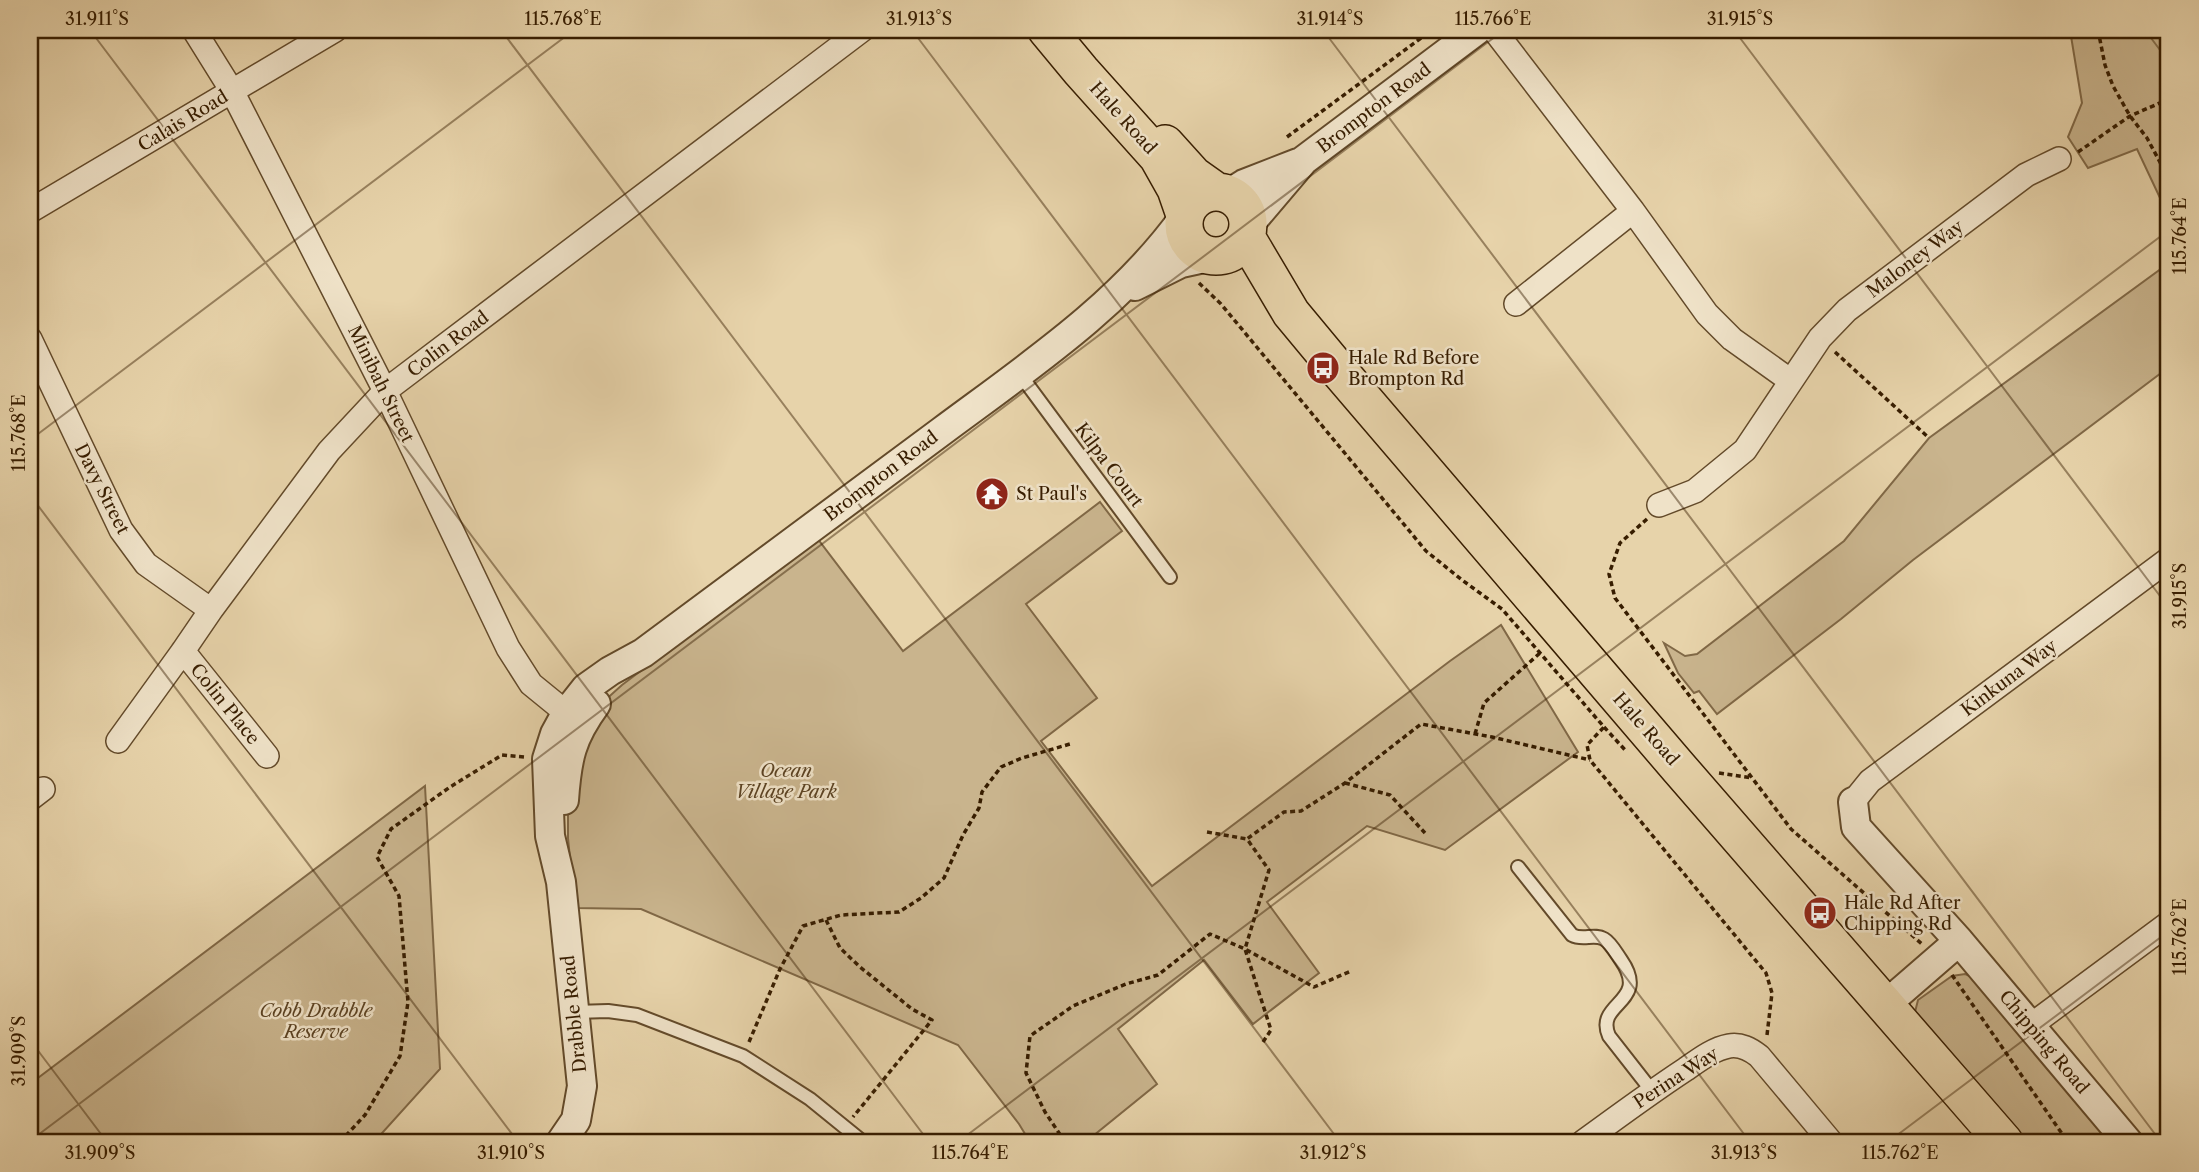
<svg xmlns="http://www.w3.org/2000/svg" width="2199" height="1172" font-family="'Libre Caslon Text',serif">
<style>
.green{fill:#c9b48d;stroke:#806846;stroke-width:2}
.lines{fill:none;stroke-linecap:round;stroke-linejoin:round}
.service-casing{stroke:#634a2a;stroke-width:16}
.minor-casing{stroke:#634a2a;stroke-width:26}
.tertiary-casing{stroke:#634a2a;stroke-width:32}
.primary-casing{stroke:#371d00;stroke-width:40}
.path{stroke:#371d00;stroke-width:3.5;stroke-dasharray:5 3.5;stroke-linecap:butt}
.service{stroke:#efe2c8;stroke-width:12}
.minor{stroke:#efe2c8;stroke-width:23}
.tertiary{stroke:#efe2c8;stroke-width:28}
.primary{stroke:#e7d3aa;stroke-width:37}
.ticks{fill:none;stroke:#371d00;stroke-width:2;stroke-opacity:0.45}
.labels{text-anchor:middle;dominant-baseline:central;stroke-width:5;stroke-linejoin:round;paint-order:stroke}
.street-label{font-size:18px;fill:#371d00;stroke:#efe2c8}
.poi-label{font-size:18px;fill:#371d00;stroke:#efe2c8;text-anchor:start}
.park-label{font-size:18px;font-style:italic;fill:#5c4323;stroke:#efe2c8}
.neatline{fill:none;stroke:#371d00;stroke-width:2.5}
.ticks-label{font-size:18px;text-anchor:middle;fill:#371d00}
</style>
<rect width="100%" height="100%" fill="#e7d3aa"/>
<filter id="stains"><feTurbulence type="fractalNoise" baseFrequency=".00286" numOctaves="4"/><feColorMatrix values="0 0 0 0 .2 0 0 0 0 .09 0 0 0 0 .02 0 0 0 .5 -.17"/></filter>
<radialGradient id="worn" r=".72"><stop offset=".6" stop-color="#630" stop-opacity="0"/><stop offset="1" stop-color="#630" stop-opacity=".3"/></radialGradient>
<!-- green -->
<path class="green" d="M2070,30H2169V217L2137,149L2088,168L2068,137L2082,103Z
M2169,263V367L1913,560L1841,619L1717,714L1699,691L1694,693L1678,673L1664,643L1685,656L1697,654L1844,541L1929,438Z
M1100,502L1122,531L1026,604L1097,698L1041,741L1152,886L1450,661L1501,625L1578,752L1445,850L1367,826L1267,902L1319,973L1253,1024L1204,960L1118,1029L1157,1084L1093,1136L1097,1142H1030L1019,1124L958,1045L641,909L575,908L568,838V801L572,767L603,702L622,685L817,538L903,651Z
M425,786L440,1069L374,1142H30V1084Z
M1965,974L1977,979L2114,1142H2016L1915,1012L1918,1000L1952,976Z"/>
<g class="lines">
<defs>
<path id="service" d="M1019,373L1170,577
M1518,867L1572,935C1583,941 1594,933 1604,939C1611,943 1616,953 1621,960C1651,1003 1594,1002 1609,1036L1652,1091
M575,1012L608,1011L637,1015L743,1056L810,1099L863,1142"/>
<path id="minor" d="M194,30L232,91L385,391L508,648L531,684L558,706L581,719
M1494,30L1633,211L1707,314L1732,339L1791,381
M30,211L335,30
M1516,304L1633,211
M30,339L121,530L146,564L211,610
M1659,505L1695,491L1745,450L1820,338L1847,310L2026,175L2059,159
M183,651L267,756
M118,741L183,651L211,610L329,451L385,391L862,30
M30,799L43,789
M1853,802L1870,781L2169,559
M2030,1026L2169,923
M1583,1142C1617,1117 1651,1092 1686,1069C1699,1060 1713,1049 1729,1046C1741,1044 1750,1049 1759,1056L1831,1142"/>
<path id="tertiary" d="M1228,194L1244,184L1298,163
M1248,226L1304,160L1477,30
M1135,286L1181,263L1213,256
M564,800C567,758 571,738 596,704
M1853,802L1856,827L1959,941L2128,1142
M1884,1006L1959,941
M561,1142L576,1120L582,1086L561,882L550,836L547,759L555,734L567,712L586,688L610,671L643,653C743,579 842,505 942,431C1028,367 1121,305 1184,217"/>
<path id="primary" d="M1047,30L1081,71L1158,157L1176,189L1185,215
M1165,144L1193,175L1217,192
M1184 224a32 32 0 1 1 64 0a32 32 0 1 1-64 0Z
M1246,237L1291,313L1335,366L1679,768L2004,1142"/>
</defs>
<!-- service casing -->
<use href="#service" class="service-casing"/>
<!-- minor casing -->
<use href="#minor" class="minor-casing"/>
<!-- tertiary casing -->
<use href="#tertiary" class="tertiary-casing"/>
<!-- primary casing -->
<use href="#primary" class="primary-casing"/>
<!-- path -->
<path class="path" d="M2098,30L2105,65L2113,86L2130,116L2147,138L2169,179
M1287,137L1432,30
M2078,152L2130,116L2169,99
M1199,283L1221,304L1426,551L1462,580L1502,609L1604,727L1587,745L1590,760L1766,973L1772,993L1767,1035
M1835,352L1929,438
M1647,519L1620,543L1609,574L1615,598L1791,829L1923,945
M1604,727L1626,751
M1475,734L1484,703L1540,653
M1719,773L1752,778
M1345,783L1390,795L1425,833
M1207,832L1247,839
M826,920L840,948L860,967L912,1009L932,1020L853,1117
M1952,975L2065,1138L2070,1142
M749,1042L780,969L803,926L841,915L899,912L921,898L944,878L963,835L979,808L982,792L1001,767L1022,758L1070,744
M1263,1042L1271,1030L1245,949L1269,870L1247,839L1284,812L1301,811L1345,783L1421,724L1492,737L1590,760
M340,1142L365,1115L400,1056L408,1002L399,896L377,857L391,829L450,787L502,755L525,757
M1065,1142L1045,1112L1026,1073L1030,1036L1073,1006L1126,984L1158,975L1210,934L1245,949L1314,987L1351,971"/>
<!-- service -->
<use href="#service" class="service"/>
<!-- minor -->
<use href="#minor" class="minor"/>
<!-- tertiary -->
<use href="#tertiary" class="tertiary"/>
<!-- primary -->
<use href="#primary" class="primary"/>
</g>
<!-- ticks -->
<path class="ticks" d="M90,30L929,1142M501,30L1340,1142M912,30L1750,1142M1323,30L2161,1142M1734,30L2169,608M2145,30L2169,62M30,440L574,30M30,495L518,1142M30,1040L107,1142M30,1141L1504,30M958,1142L2169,230M1888,1142L2169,931"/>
<!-- icons -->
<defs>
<symbol id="bus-disc" viewBox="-11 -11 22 22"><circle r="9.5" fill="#8f2418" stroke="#efe2c8"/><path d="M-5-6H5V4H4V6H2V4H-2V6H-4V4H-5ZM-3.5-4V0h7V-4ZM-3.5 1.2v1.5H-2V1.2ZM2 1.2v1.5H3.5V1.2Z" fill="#fff"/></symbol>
<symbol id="temple-disc" viewBox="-11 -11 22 22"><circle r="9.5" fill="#8f2418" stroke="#efe2c8"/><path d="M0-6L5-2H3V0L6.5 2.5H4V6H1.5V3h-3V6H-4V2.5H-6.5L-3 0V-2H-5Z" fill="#fff"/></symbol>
</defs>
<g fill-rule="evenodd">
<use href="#bus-disc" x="1304" y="349" width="38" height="38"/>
<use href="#temple-disc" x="973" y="475" width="38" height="38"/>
<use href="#bus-disc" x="1801" y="894" width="38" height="38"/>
</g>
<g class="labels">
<!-- street labels -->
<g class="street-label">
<text transform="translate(1374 108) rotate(-37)">Brompton Road</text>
<text transform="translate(1123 118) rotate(48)">Hale Road</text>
<text transform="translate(183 121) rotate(-31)">Calais Road</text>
<text transform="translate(1915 259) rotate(-37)">Maloney Way</text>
<text transform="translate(448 344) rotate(-37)">Colin Road</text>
<text transform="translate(381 384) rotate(64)">Minibah Street</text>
<text transform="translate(1109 465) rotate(53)">Kilpa Court</text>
<text transform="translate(881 476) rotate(-37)">Brompton Road</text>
<text transform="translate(102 489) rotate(63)">Davy Street</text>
<text transform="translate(2009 678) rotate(-37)">Kinkuna Way</text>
<text transform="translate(225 704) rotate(51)">Colin Place</text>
<text transform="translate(1646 729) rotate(49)">Hale Road</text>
<text transform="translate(574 1014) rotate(-96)">Drabble Road</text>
<text transform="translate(2044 1042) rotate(50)">Chipping Road</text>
<text transform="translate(1676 1078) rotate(-33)">Perina Way</text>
</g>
<!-- poi labels -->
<g class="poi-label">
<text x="1348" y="358">Hale Rd Before<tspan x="1348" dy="21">Brompton Rd</tspan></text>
<text x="1016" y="494">St Paul's</text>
<text x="1844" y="903">Hale Rd After<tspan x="1844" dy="21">Chipping Rd</tspan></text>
</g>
<!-- park labels -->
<g class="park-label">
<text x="786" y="771">Ocean<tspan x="786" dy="21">Village Park</tspan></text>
<text x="316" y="1011">Cobb Drabble<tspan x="316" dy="21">Reserve</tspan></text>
</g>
</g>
<!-- margin -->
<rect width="2199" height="1172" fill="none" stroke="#e7d3aa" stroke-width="77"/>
<rect x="38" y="38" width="2122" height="1096" class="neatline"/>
<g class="ticks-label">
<text x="97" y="25">31.911°S</text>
<text x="563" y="25">115.768°E</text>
<text x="919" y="25">31.913°S</text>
<text x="1330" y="25">31.914°S</text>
<text x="1493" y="25">115.766°E</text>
<text x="1740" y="25">31.915°S</text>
<text transform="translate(2180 236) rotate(-90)" y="6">115.764°E</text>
<text transform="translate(19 433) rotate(-90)" y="6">115.768°E</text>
<text transform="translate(2180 596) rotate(-90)" y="6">31.915°S</text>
<text transform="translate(2180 937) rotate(-90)" y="6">115.762°E</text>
<text transform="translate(19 1051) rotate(-90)" y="6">31.909°S</text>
<text x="100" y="1159">31.909°S</text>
<text x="511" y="1159">31.910°S</text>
<text x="970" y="1159">115.764°E</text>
<text x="1333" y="1159">31.912°S</text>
<text x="1744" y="1159">31.913°S</text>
<text x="1900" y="1159">115.762°E</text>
</g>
<rect width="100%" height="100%" filter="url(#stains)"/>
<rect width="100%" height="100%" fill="url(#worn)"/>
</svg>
